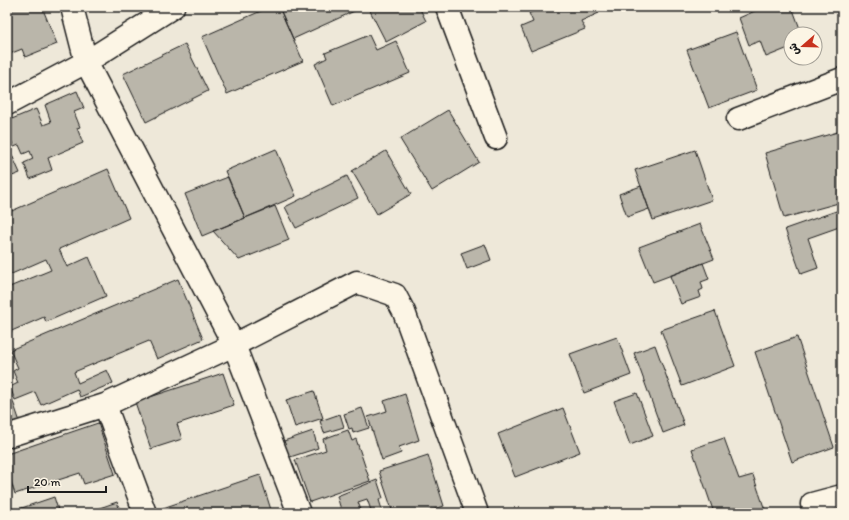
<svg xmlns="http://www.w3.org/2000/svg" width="849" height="520" font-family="Itim,'Playpen Sans Arabic',sans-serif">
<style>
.building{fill:#bab6aa;stroke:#1c1c1c}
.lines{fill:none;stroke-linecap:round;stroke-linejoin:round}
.street-casing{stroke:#1c1c1c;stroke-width:25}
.street{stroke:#fcf5e5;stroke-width:22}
</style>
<rect width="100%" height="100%" fill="#eee8d9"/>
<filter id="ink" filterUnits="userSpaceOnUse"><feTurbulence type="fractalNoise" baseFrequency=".025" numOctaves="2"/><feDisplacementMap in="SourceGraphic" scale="8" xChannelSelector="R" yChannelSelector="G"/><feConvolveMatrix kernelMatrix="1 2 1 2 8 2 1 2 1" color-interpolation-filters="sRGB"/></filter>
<g filter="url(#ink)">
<!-- building -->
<path class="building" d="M7,7H42L57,44L25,57L22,49L7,55Z
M270,7H279L303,61L227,94L202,37Z
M279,7H361V8L293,39Z
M368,7H419L426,21L386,42Z
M544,7H597L599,13L581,21L585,29L531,51L521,27L533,22L529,13Z
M764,7H792L802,34H791V47L766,57L760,41L749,45L739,18Z
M736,32L757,90L709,108L687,50Z
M369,35L376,50L396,41L410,73L333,106L315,64L327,58L325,53Z
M185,44L208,91L146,122L123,74Z
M77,91L84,108L74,112L80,127L77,128L83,143L48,158L52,170L30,179L24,163L33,159L30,151L23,154L19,145L14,147L7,131V121L36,109L43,125L51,122L45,105Z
M448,110L479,162L432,191L400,139Z
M841,131L842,202L784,218L765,153Z
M7,144L20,173L7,178Z
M276,149L296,196L245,218L225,171Z
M695,150L712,200L653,220L635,170Z
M386,151L411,194L377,214L352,171Z
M108,169L129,218L59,249L67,267L89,257L106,296L46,322L44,317L7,333V288L51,270L46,259L7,276V213Z
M347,176L358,198L296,228L285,207Z
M228,177L245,218L202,236L185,194Z
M641,186L649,209L627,217L619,194Z
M275,206L289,240L239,260L213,231Z
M842,209V226L808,238L818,268L801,274L785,229Z
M700,224L714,259L653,282L639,247Z
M485,244L491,260L467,269L461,253Z
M703,263L709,279L701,282L703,289L699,291L701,297L681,304L670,276Z
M178,279L203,339L157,359L149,341L74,372L78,383L107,370L113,383L80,397L77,389L41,405L35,392L15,400L10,387L18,383L13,371L18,368L10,350Z
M715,311L735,366L682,386L661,330Z
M617,337L631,375L584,393L570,354Z
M797,337L834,447L792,462L755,352Z
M655,345L684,425L663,433L634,353Z
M223,373L234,405L177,424L182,439L151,449L135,402Z
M7,384L20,422L7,426Z
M314,391L323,418L295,427L286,400Z
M637,393L653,436L630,445L614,401Z
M405,394L419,440L399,447L401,453L382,460L368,417L387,411L384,401Z
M362,408L369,428L353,433L352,428L349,429L344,414Z
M563,408L580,452L515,477L498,434Z
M340,414L344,427L324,433L320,421Z
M98,423L115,474L84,484L80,473L15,494L7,469V454Z
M348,430L352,441L356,439L370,481L310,502L295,460L326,450L323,439Z
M313,431L318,448L284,459L278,443Z
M724,438L739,479L753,475L766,513H714L692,449Z
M428,455L444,506L423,513H393L379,471Z
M260,475L272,513H152L151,512Z
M377,480L383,498L379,500L383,513H372L367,499L358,502L362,513H342L337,496Z
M54,497L59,513H7Z
M117,502L121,513H85Z"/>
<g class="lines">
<defs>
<path id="street" d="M72,7L86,62L234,345L299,513
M447,7L496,138
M7,104L86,62L173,7
M738,119L842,79
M105,405L145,513
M7,436L105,405L234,345L357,282L395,295L404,312L477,513
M812,504L842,496"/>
</defs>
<!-- street casing -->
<use href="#street" class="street-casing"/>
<!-- street -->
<use href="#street" class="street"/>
</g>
</g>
<!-- margin -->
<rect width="849" height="520" fill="none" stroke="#fcf5e5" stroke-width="24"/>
<rect x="12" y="12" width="825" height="496" fill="none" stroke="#1c1c1c" stroke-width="1.5" filter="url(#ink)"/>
<!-- north arrow -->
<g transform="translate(803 46) rotate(250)"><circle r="19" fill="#fcf5e5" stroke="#a29e95"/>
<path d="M0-3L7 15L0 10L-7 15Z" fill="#c8321e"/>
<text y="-6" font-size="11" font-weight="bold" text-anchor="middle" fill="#1c1c1c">ش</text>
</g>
<!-- scale -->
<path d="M28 486v6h78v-6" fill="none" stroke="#1c1c1c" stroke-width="2"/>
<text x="34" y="486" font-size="12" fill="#1c1c1c" stroke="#fcf5e5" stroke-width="3" paint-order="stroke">20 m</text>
</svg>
